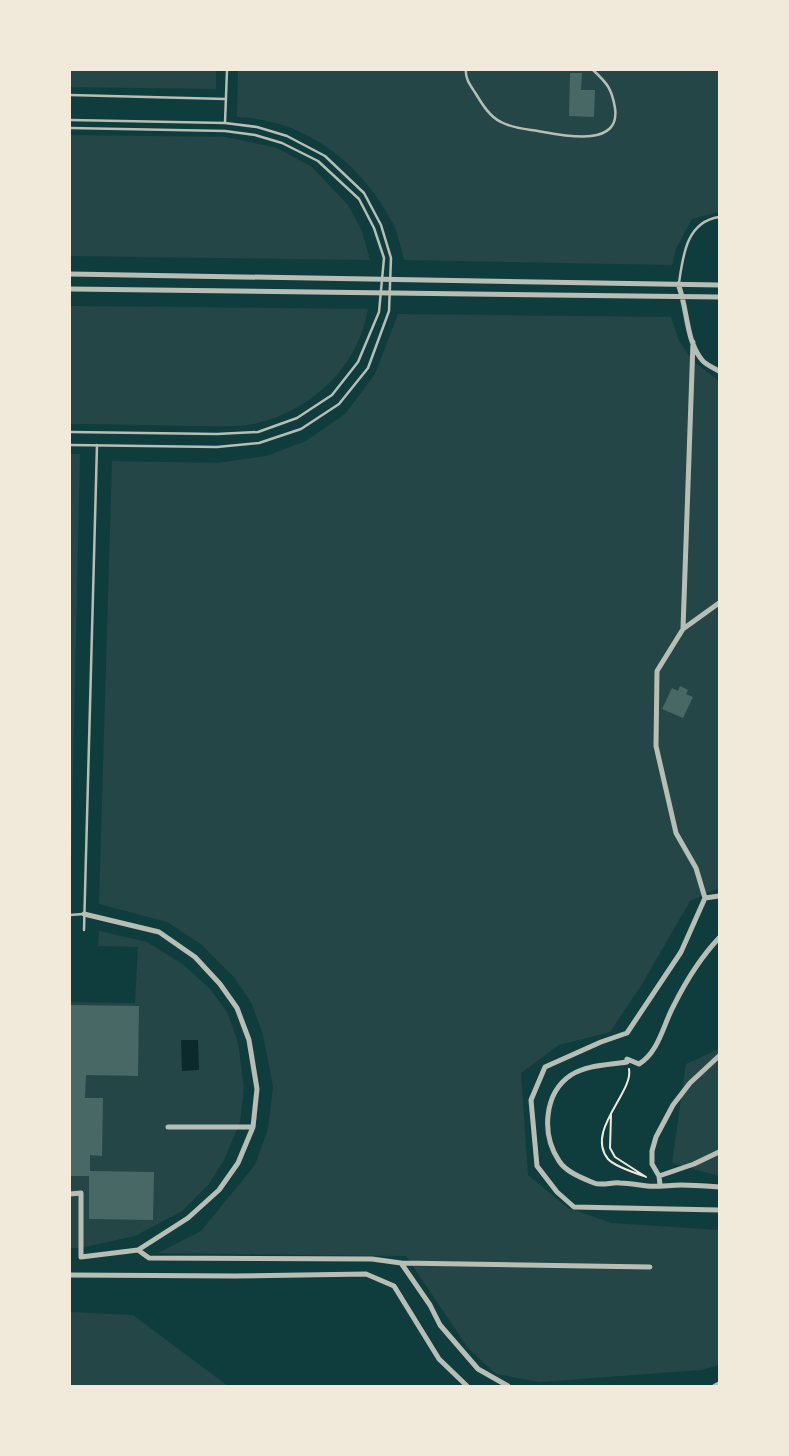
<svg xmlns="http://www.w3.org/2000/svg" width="789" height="1456" font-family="Quicksand,sans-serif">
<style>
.green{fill:#244646}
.water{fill:#0a2a2b}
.building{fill:#486865}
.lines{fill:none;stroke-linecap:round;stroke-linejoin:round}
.path{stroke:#f1e9da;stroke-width:2}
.service{stroke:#b8beb3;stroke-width:2.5}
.minor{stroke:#b8beb3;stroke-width:5}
</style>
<rect width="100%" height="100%" fill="#0f3d3e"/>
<!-- green -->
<path class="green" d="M70,70H216V89L70,87Z
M238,70H719V212L692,219L676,249L672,265L404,260C400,247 398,231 391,220C360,162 304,119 237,117Z
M70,135L226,137L277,148L312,167L348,205L362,231L370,260L70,256Z
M70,306L368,309C358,367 313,409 258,423C239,428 209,426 189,426C149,425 110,424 70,424Z
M398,314L671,317L679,341L693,361L719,381V888L690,901L641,986L610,1032L559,1045L521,1073L528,1175L568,1208L612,1223L719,1230V1365L702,1370L539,1382L496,1374L468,1348L406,1256L158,1253L201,1231L255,1165L268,1129L273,1086L263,1035L252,1004L234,977L202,945L167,922L99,904L112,461L217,463L266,456L306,441L345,414L375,374Z
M70,454H80L70,906Z
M99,931L147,942L184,965L210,989L227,1012L238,1042L244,1089L240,1122L224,1160L208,1185L182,1211L135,1236L80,1248H70V1002L135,1003L138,947L98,946Z
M719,1049V1176L672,1163L686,1064Z
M70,1312L133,1315L228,1386H70Z"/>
<!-- water -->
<path class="water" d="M181,1040H198L199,1070L182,1071Z"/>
<!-- building -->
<path class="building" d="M570,73H582L581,90H595L594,117L569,116Z
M680,686L688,690L686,694L693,697L683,718L662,709L672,688L678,691Z
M70,1005L139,1006L138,1076L86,1075L85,1098H103L102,1156L90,1155V1171L154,1172L153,1220L89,1219V1176H70Z"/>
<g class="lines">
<!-- path -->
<path class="path" d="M629,1069C634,1092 585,1131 608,1159C614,1166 635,1173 644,1176
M611,1115L610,1148L615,1157L646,1177"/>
<!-- service -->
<path class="service" d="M466,70C465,79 471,86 476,94C482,104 490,117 501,122C512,128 526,129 538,131C561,135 621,149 615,108C612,89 607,83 593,70
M70,95L226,99
M70,120L225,123L257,127L287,136L325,156L364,193L381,225L391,258L389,311L368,368L339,404L301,429L259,443L217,447L70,445
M225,123L227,70
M70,128L225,131L255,135L282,143L318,161L359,199L374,228L384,258L379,312L358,362L332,395L297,418L258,432L217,434L70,432
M679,283C683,256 686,222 719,217
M70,915L83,914
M84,930L97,445"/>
<!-- minor -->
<path class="minor" d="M70,274L719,285
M678,284C688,308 685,339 702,360C706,365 714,368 719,371
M70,289L719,297
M683,629L693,342
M719,896L705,898L681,952L627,1033L601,1042L545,1067L531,1100L537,1166L557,1192L574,1207L719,1210
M705,898L696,868L676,833L656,746L657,671L683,629L719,603
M719,938C701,957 686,981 674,1005C663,1025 659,1052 639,1064L627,1059V1062C608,1065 587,1065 571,1075C544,1093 541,1134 559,1161C566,1172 582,1178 594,1183C602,1186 612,1182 620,1183C629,1183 638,1185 647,1186C658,1187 670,1185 681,1185C694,1185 706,1186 719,1187
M168,1127H253
M659,1176L694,1164L719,1152
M660,1185L659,1176L652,1164V1151L656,1137L673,1105L690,1083L719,1056
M70,1194L81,1193V1257L138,1250L188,1218L219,1190L238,1163L253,1127L257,1089L249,1040L237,1008L220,984L195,957L159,932L84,914
M138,1250L149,1258L372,1259L401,1263L430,1305L440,1325L478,1369L508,1386
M401,1263L650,1267
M70,1275L235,1276L366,1274L394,1286L439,1359L467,1386
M715,1386L719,1384"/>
</g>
<!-- border -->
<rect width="789" height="1456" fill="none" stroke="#f1e9da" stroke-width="142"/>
</svg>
